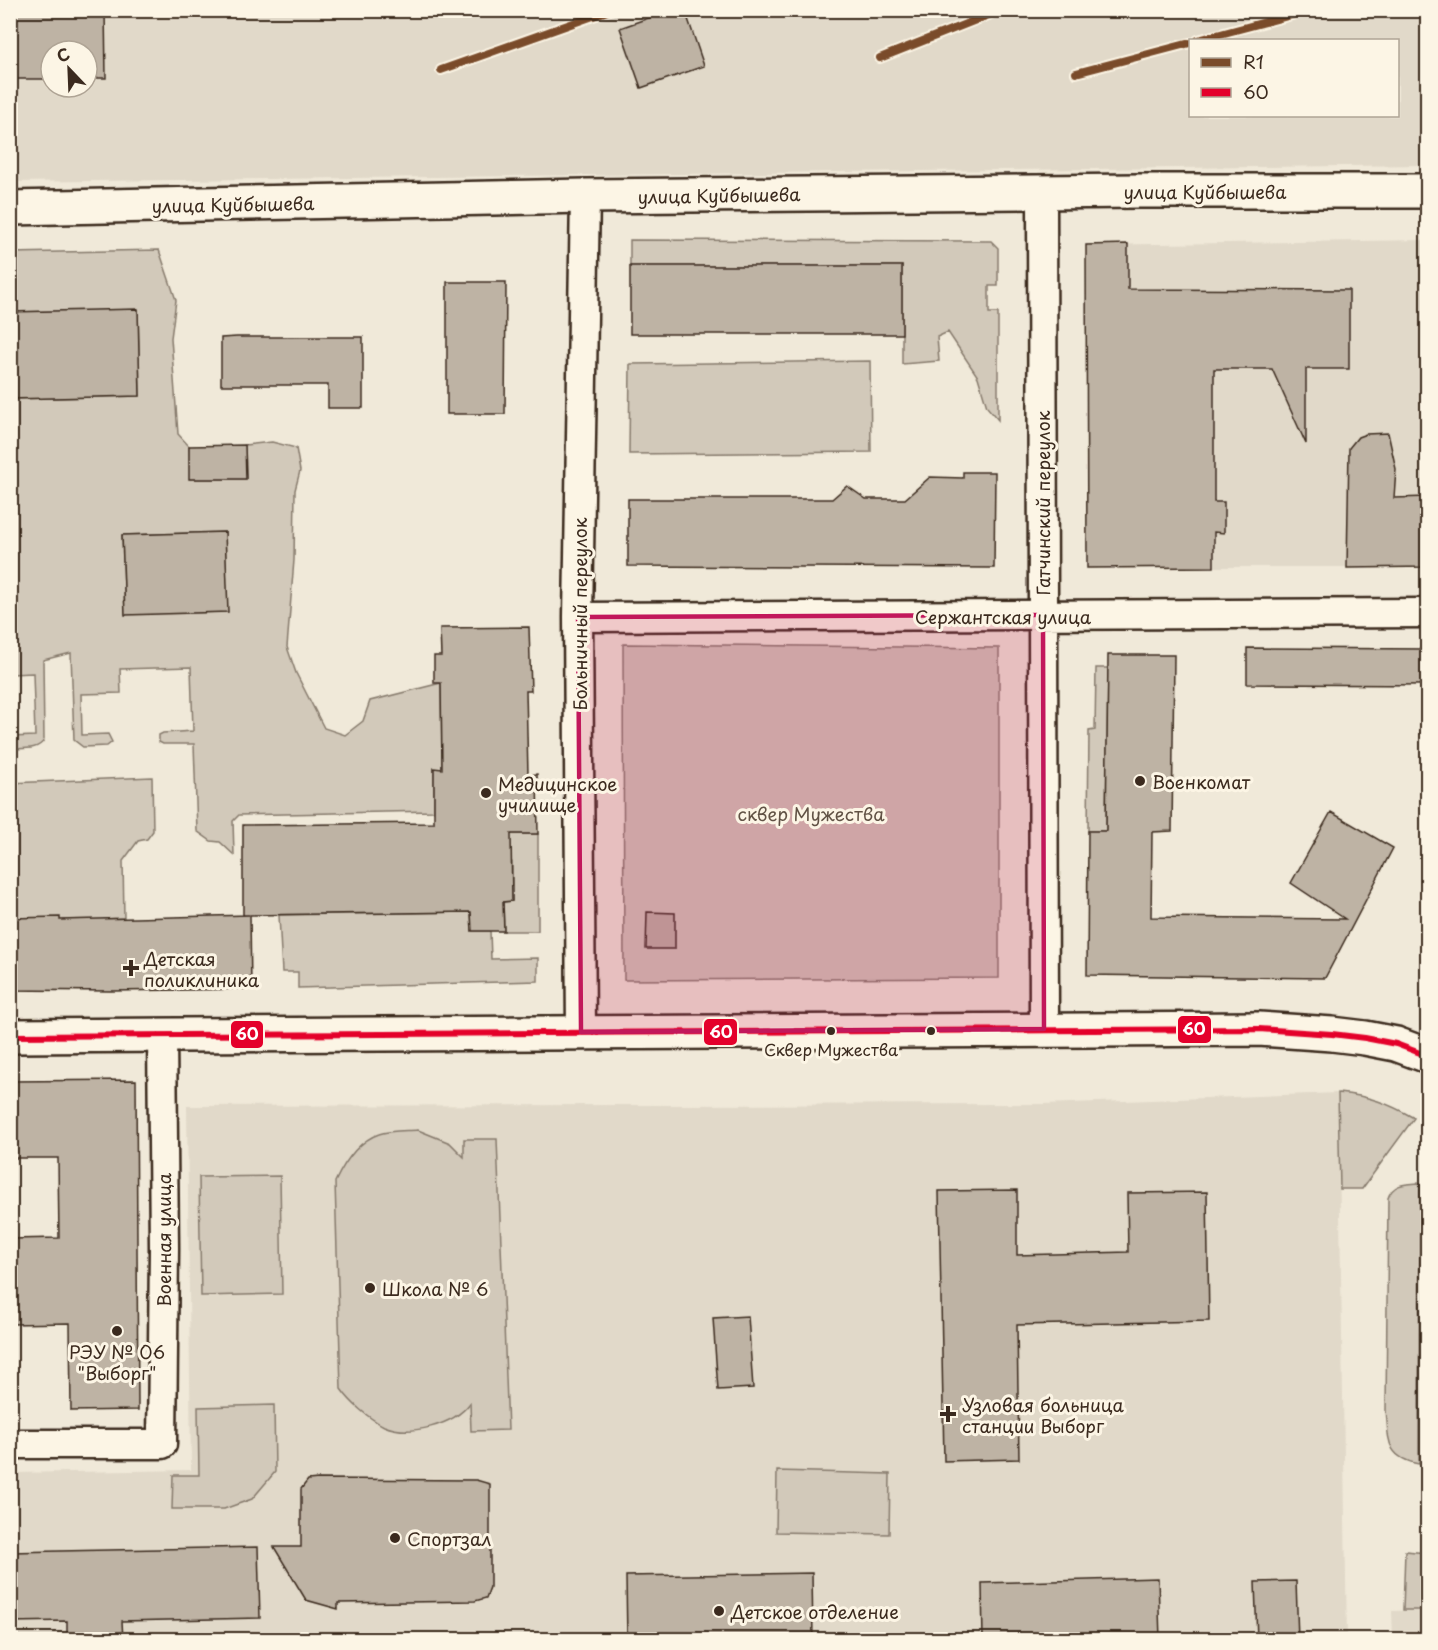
<svg xmlns="http://www.w3.org/2000/svg" width="1438" height="1650" font-family="'Playpen Sans',sans-serif">
<style>
.built{fill:#e1d9c9;fill-rule:evenodd}
.green{fill:#d2c9ba;stroke:#867a6c;stroke-width:1.5;fill-rule:evenodd}
.building{fill:#beb3a4;stroke:#3b2a1e;stroke-width:1.5}
.lines{fill:none;stroke-linecap:round;stroke-linejoin:round}
.minor-casing{stroke:#3b2a1e;stroke-width:33}
.secondary-casing{stroke:#3b2a1e;stroke-width:38}
.primary-casing{stroke:#3b2a1e;stroke-width:38}
.minor{stroke:#fcf5e5;stroke-width:28}
.secondary{stroke:#fcf5e5;stroke-width:33}
.primary{stroke:#fcf5e5;stroke-width:33}
.bus-1-casing{stroke:#fcf5e5;stroke-width:10}
.bus-1{stroke:#e4002b;stroke-width:6}
.rail-1-casing{stroke:#fcf5e5;stroke-width:12}
.rail-1{stroke:#7a4b2a;stroke-width:8}
.marked{fill:#c2185b;fill-opacity:0.2;stroke:#c2185b;stroke-width:4.5;stroke-linejoin:round}
.poi-dot{fill:#3b2a1e;stroke:#fcf5e5;stroke-width:2}
.labels{text-anchor:middle;dominant-baseline:central;stroke-width:6;stroke-linejoin:round;paint-order:stroke}
.bus-label{font-size:16px;fill:#3b2a1e;stroke:#fcf5e5}
.street-label{font-size:18px;fill:#3b2a1e;stroke:#fcf5e5}
.poi-label{font-size:18px;fill:#3b2a1e;stroke:#fcf5e5;text-anchor:start}
.park-label{font-size:18px;fill:#615245;stroke:#fcf5e5}
.line-badge{stroke:#fcf5e5;stroke-width:2}
.badge-label{font-size:16px;text-anchor:middle;font-weight:bold;fill:#fff}
</style>
<rect width="100%" height="100%" fill="#f0e9d9"/>
<filter id="ink" filterUnits="userSpaceOnUse"><feTurbulence type="fractalNoise" baseFrequency=".0167" numOctaves="2"/><feDisplacementMap in="SourceGraphic" scale="12" xChannelSelector="R" yChannelSelector="G"/><feConvolveMatrix kernelMatrix="1 2 1 2 8 2 1 2 1" color-interpolation-filters="sRGB"/></filter>
<g filter="url(#ink)">
<!-- built -->
<path class="built" d="M10,11H1427V165L11,182ZM1190,40H1398V116H1190ZM51,51H87V87H51Z
M1427,240V567H1203L1087,457L1086,245Z
M1338,1093L1347,1639H11L10,1473L191,1470L187,1106L1044,1104Z
M1427,1610V1639H1393L1392,1611Z"/>
<!-- green -->
<path class="green" d="M630,240L991,241L998,248V286H989V313H998V420L987,407L978,377L948,332L937,337L939,361L902,364V266H630Z
M159,250L176,300L171,338L178,434L189,446L190,479H246L245,445L272,442L296,448L300,471L295,490L294,560L287,647L296,673L324,728L345,735L363,721L370,701L441,683L442,769H434V811L239,815L233,821L234,855L220,842L211,841L197,831L194,744H163L159,742V735L163,733L193,731L191,667L120,669L121,693L81,694L82,735L108,734L112,742L107,746L83,747L74,740L71,653L43,660L44,740C38,751 22,748 11,749V737L35,736L33,673L11,674L10,399L140,396L138,310L11,312V253ZM225,532L227,612L125,614L122,535Z
M870,361L871,452L629,454L630,364Z
M623,644L999,648V978L624,980Z
M1096,668H1108L1106,831H1088L1089,731L1095,730Z
M152,777L153,831L147,839L138,841L123,861L124,918L104,919V951L11,918L10,783Z
M478,834H538V931H504L503,902L512,901V862Z
M471,912L472,931H490L491,959L538,958V981L298,988V972H282L279,915Z
M1338,1093C1369,1096 1388,1103 1414,1118L1362,1189H1340Z
M418,1130L450,1143L464,1157V1139H497L508,1430L471,1431L470,1403C454,1425 410,1437 384,1426C368,1418 351,1403 341,1389L335,1182C344,1163 358,1141 379,1134C390,1130 406,1131 418,1130Z
M280,1176L282,1294L201,1296L199,1177Z
M1420,1183L1419,1464C1385,1457 1389,1440 1386,1410L1388,1198C1393,1183 1406,1184 1420,1183Z
M274,1405L275,1472L252,1499L224,1509H172L173,1475H199L198,1407Z
M777,1471L890,1474L889,1534L776,1532Z
M1405,1551L1427,1553V1610H1403Z"/>
<!-- building -->
<path class="building" d="M10,10H105L106,78H87V51H51V79H10Z
M671,10H685L704,66L641,88L620,28Z
M1128,244V289L1349,290V369H1306V444L1272,369H1214V502H1224V533L1214,532V567L1087,568L1086,245Z
M630,266H902V334H630Z
M447,282H506L505,414H447Z
M138,309L140,396L10,399V312Z
M237,337H363V408H328V385H221V338Z
M1388,433L1396,469L1394,498L1428,497V567L1347,568L1349,448L1358,437L1366,434Z
M245,445L246,479H189V446Z
M963,472H995L994,568L628,566V499H832L847,486L866,499H905L930,477L963,478Z
M225,532L228,612L125,615L122,535Z
M529,627L531,691H526L528,775L537,774L538,834H511L512,901L503,902L504,931H472L471,912L250,915L251,989L111,991L10,990V918L60,917V920L249,915H243V825L434,823V768L442,769L441,683H434V656H441L440,628Z
M1247,648L1428,649V685L1247,684Z
M1108,655H1174L1172,831L1152,832L1151,917L1345,919L1291,883L1331,812L1393,848L1325,978L1087,975L1088,831H1106Z
M647,912L675,913V949H646Z
M136,1080L138,1410L71,1411L70,1323L10,1324V1239L59,1238L58,1158H10V1081Z
M1017,1190V1255L1128,1252L1127,1193L1207,1192L1209,1321L1017,1325L1019,1459L944,1461L939,1191Z
M748,1316L753,1388L718,1390L713,1318Z
M318,1479L476,1480L490,1484V1587L486,1598L475,1601L338,1603V1609L306,1600L274,1547H301V1489L308,1480Z
M258,1547L260,1618L122,1621L123,1640H67V1621L10,1622V1552Z
M812,1573L813,1640H627L626,1576Z
M1158,1578L1160,1640H983L982,1583Z
M1296,1581L1298,1640H1257L1255,1582Z"/>
<g class="lines">
<defs>
<path id="minor" d="M1042,192L1044,1029
M578,617L1428,613
M581,1032L578,617L585,196
M10,1444H162L164,1248L162,1035"/>
<path id="secondary" d="M10,1036L1259,1029L1332,1034L1365,1038L1396,1044L1428,1056"/>
<path id="primary" d="M10,208L585,196L1139,191H1428"/>
</defs>
<!-- minor casing -->
<use href="#minor" class="minor-casing"/>
<!-- secondary casing -->
<use href="#secondary" class="secondary-casing"/>
<!-- primary casing -->
<use href="#primary" class="primary-casing"/>
<!-- minor -->
<use href="#minor" class="minor"/>
<!-- secondary -->
<use href="#secondary" class="secondary"/>
<!-- primary -->
<use href="#primary" class="primary"/>
<defs>
<path id="bus-1" d="M10,1036L1259,1029L1332,1034L1365,1038L1396,1044L1428,1056"/>
</defs>
<!-- bus-1 casing -->
<use href="#bus-1" class="bus-1-casing"/>
<!-- bus-1 -->
<use href="#bus-1" class="bus-1"/>
<defs>
<path id="rail-1" d="M1198,40L1310,10
M880,58L1001,10
M441,70L610,10
M1076,73L1190,43"/>
</defs>
<!-- rail-1 casing -->
<use href="#rail-1" class="rail-1-casing"/>
<!-- rail-1 -->
<use href="#rail-1" class="rail-1"/>
</g>
</g>
<!-- marked area -->
<path class="marked" d="M1043,615L1044,1029L581,1032L578,617Z"/>
<!-- markers -->
<g class="poi-dot">
<circle cx="1140" cy="781" r="6"/>
<circle cx="486" cy="793" r="6"/>
<path d="M128 959h6v6h6v6h-6v6h-6v-6h-6v-6h6z"/>
<circle cx="831" cy="1031" r="5"/>
<circle cx="931" cy="1031" r="5"/>
<circle cx="370" cy="1288" r="6"/>
<circle cx="117" cy="1331" r="6"/>
<path d="M945 1405h6v6h6v6h-6v6h-6v-6h-6v-6h6z"/>
<circle cx="395" cy="1538" r="6"/>
<circle cx="719" cy="1611" r="6"/>
</g>
<g class="labels">
<!-- bus labels -->
<g class="bus-label">
<text x="831" y="1049">Сквер Мужества</text>
</g>
<!-- street labels -->
<g class="street-label">
<text x="1205" y="191">улица Куйбышева</text>
<text transform="translate(719 195) rotate(-1)">улица Куйбышева</text>
<text transform="translate(233 204) rotate(-1)">улица Куйбышева</text>
<text transform="translate(1042 503) rotate(-90)">Гатчинский переулок</text>
<text transform="translate(579 614) rotate(-90)">Больничный переулок</text>
<text x="1003" y="616">Сержантская улица</text>
<text transform="translate(163 1240) rotate(-90)">Военная улица</text>
</g>
<!-- poi labels -->
<g class="poi-label">
<text x="1152" y="781">Военкомат</text>
<text x="498" y="783">Медицинское<tspan x="498" dy="21">училище</tspan></text>
<text x="144" y="958">Детская<tspan x="144" dy="21">поликлиника</tspan></text>
<text x="382" y="1288">Школа № 6</text>
<text x="117" y="1351" text-anchor="middle">РЭУ № 06<tspan x="117" dy="21">"Выборг"</tspan></text>
<text x="962" y="1404">Узловая больница<tspan x="962" dy="21">станции Выборг</tspan></text>
<text x="407" y="1538">Спортзал</text>
<text x="731" y="1611">Детское отделение</text>
</g>
<!-- park labels -->
<g class="park-label">
<text x="811" y="813">сквер Мужества</text>
</g>
</g>
<g class="line-badge">
<rect x="1177" y="1015" width="35" height="29" rx="6" fill="#e4002b"/>
<rect x="703" y="1018" width="35" height="28" rx="6" fill="#e4002b"/>
<rect x="230" y="1020" width="34" height="29" rx="6" fill="#e4002b"/>
</g>
<g class="badge-label">
<text x="1194" y="1035">60</text>
<text x="721" y="1038">60</text>
<text x="247" y="1040">60</text>
</g>
<!-- margin -->
<rect width="1438" height="1650" fill="none" stroke="#fcf5e5" stroke-width="36"/>
<rect x="18" y="18" width="1402" height="1614" fill="none" stroke="#3b2a1e" stroke-width="2" filter="url(#ink)"/>
<!-- legend -->
<rect x="1189" y="39" width="210" height="78" fill="#fcf5e5" stroke="#afa495" stroke-width="1.5"/>
<rect x="1201" y="58" width="30" height="9" fill="#7a4b2a" stroke="#afa495" stroke-width="1.5"/>
<text x="1243" y="69" font-size="18" fill="#3b2a1e">R1</text>
<rect x="1201" y="88" width="30" height="9" fill="#e4002b" stroke="#afa495" stroke-width="1.5"/>
<text x="1243" y="99" font-size="18" fill="#3b2a1e">60</text>
<!-- north arrow -->
<g transform="translate(69 69) rotate(337)"><circle r="28" fill="#fcf5e5" stroke="#afa495" stroke-width="1.5"/>
<path d="M0-4.5L10 22L0 15L-10 22Z" fill="#3b2a1e"/>
<text y="-9" font-size="16" font-weight="bold" text-anchor="middle" fill="#3b2a1e">С</text>
</g>
</svg>
